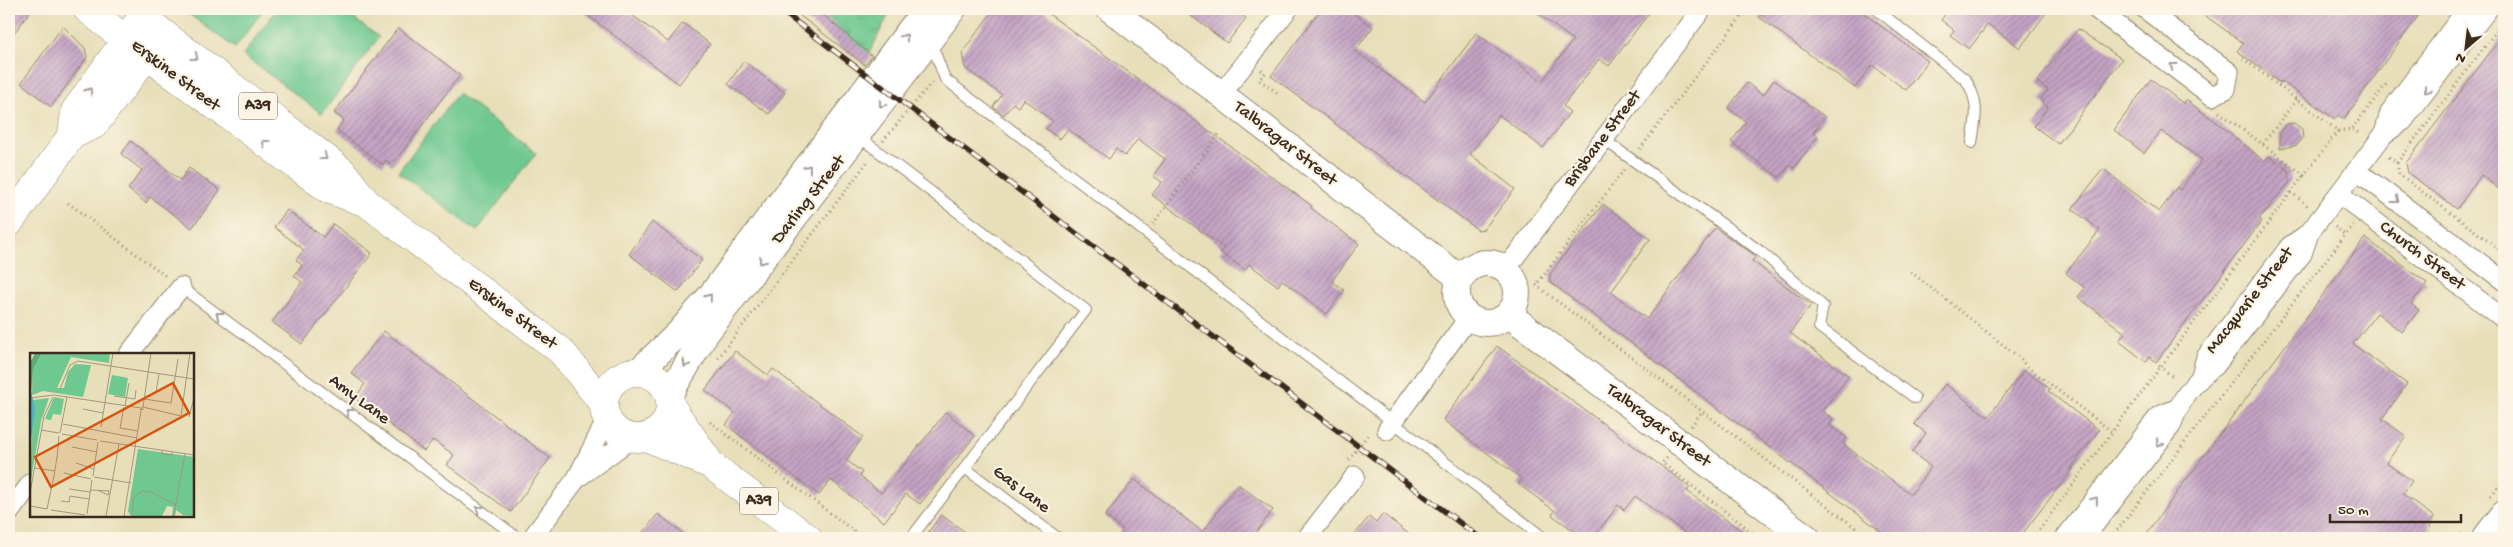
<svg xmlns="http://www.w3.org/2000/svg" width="2513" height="547" font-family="'Gochi Hand',sans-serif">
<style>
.grass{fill:url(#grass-tufts);stroke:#547957}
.park{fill:#6ec890;stroke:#547957}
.building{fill:url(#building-hatch)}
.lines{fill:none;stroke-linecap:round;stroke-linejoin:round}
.lane-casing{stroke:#91846c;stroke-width:12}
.street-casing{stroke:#91846c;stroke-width:21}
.secondary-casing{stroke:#91846c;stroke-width:28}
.primary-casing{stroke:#91846c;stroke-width:29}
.highway-casing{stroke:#91846c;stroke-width:29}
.path{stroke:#91846c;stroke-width:3;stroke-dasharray:1 4;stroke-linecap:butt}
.lane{stroke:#fff;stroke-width:10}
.street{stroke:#fff;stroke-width:19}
.secondary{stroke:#fff;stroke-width:26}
.primary{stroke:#fff;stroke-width:28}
.highway{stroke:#fff;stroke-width:28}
.rail-casing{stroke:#3b2a1e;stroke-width:5.5}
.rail{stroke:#fcf5e5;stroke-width:4;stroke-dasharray:11;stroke-linecap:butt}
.oneway{stroke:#a79f9a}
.labels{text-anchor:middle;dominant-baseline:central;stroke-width:4.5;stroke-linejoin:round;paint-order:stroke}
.shield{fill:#fcf5e5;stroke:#75675a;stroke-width:1}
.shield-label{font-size:16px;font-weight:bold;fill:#3b2a1e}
.street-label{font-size:18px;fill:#3b2a1e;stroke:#fcf5e5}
.inset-road{fill:none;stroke:#a2977b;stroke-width:1}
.view{fill:#d7540e;fill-opacity:0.15;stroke:#d7540e;stroke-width:2.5}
.inset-edge{fill:none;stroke:#3b2a1e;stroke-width:2.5}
</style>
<defs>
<pattern id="grass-tufts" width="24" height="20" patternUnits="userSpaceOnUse" patternTransform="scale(1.25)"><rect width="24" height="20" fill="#6ec890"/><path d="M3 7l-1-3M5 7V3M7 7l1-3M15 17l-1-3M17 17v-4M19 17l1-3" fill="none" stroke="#5ca375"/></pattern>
<pattern id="building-hatch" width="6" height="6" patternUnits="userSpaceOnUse" patternTransform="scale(1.25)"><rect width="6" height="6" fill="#c4a3c5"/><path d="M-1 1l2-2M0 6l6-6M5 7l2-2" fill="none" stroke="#a0859f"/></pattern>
</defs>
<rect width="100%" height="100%" fill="#fcf5e5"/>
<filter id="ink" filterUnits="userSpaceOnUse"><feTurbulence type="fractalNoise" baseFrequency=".02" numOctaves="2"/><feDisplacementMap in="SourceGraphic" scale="10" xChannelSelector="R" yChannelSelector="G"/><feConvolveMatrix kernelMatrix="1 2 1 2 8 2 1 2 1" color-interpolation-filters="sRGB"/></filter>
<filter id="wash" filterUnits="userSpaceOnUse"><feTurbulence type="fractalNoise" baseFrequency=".0096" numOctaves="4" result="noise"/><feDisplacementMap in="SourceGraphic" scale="20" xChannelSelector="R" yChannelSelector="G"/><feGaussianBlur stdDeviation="1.12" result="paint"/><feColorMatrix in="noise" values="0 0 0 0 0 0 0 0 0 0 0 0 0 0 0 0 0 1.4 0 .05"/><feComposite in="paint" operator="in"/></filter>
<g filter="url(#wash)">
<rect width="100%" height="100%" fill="#e7dfb9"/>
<!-- grass -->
<path class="grass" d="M813,9H888L891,12C880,27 878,40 867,55L862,47Z"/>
<!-- park -->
<path class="park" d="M182,9H264L235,48Z
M277,9H341L379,37L322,114L243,55Z
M458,93L536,153L477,231L398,172Z"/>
<g id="blocks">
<!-- building -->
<path class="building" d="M9,9H32L9,40Z
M579,9H624L668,42L683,23L710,44L679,84Z
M791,9H816L872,56L865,65Z
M994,9H1042L1312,206L1311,208L1359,244L1332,281L1344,290L1327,314L1282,280L1278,286L1249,264L1245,270L1220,252L1224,248L1152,195L1162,182L1153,176L1165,159L1138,139L1125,156L1116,149L1109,159L1068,129L1060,139L1046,129L1053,121L1023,99L1018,107L1013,103L1004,115L993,107L1002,95L965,68L962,53Z
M1182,9H1233L1246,18L1227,43Z
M1321,9H1348L1373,27L1355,51L1425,102L1476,33L1542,81L1573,40L1532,9H1652L1609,66L1599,59L1563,106L1570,112L1543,148L1499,115L1470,154L1515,189L1484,229L1478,230L1271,76Z
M1766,9H1858L1928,61L1906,90L1872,65L1855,88L1759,17Z
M1949,9H2049L2020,48L1988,24L1969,49L1950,35L1954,30L1941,20Z
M2196,9H2423L2344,119L2338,115L2335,119L2281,81L2280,83L2237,51L2243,43Z
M63,26L85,48L87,57L51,107L21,83Z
M398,28L460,75L392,165L386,160L383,165L337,130L344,120L334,113Z
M2078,29L2122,59L2058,144L2034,126L2048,107L2040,100L2048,90L2037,82Z
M2504,34V193L2481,175L2457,209L2408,173L2406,163Z
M744,61L785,93L769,114L728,84Z
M2151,79L2184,104L2186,100L2219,124L2264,161L2269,156L2289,171L2290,182L2259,219L2262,221L2237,254L2156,362L2150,357L2146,362L2119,341L2125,333L2078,297L2085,288L2066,273L2100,230L2072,209L2103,169L2159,212L2177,187L2180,190L2202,160L2161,131L2144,153L2114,130Z
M1774,80L1825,117L1813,133L1818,136L1794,168L1790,165L1780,178L1731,142L1746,122L1728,108L1747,83L1763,95Z
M2294,123L2302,129L2303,138L2297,145L2280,149V132L2286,124Z
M131,141L180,180L189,168L220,190L192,228L150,197L146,203L128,189L142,170L121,154Z
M1603,204L1650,239L1611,292L1647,319L1715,228L1756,256L1752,261L1811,305L1790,333L1849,376L1822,411L1833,419L1829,425L1847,438L1843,444L1911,494L1931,467L1912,452L1926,433L1914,424L1945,384L1988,417L2024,370L2050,389L2048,391L2099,430L2071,468L2073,469L2019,538H1890L1550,282V274Z
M287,210L323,237L333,224L372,253L302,344L272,322L302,282L294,276L302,265L296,260L304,250L274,227Z
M652,222L702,260L678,292L629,254Z
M2365,238L2427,283L2411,304L2419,310L2402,332L2377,313L2353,344L2407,384L2382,419L2406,436L2386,463L2412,481L2403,494L2434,517L2430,523L2429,538H2143Z
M384,331L550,458L511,512L447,465L454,455L433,440L424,451L355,398L365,384L351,373Z
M1497,346L1690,487L1687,491L1751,538H1692L1635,496L1624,510L1618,505L1594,538H1584L1552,515L1555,511L1518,484L1522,479L1443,420Z
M735,351L768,375L773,369L863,437L846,460L862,472L860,476L881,493L946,412L975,436L920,504L906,494L884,522L831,480L819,495L726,425L735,413L705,390Z
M1134,479L1203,532L1238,484L1273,510L1252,538H1117L1123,530L1105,516Z
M658,514L689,538H638Z
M1383,514L1414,538H1352L1369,517L1376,523Z
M941,515L974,538H924Z"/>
</g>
</g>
<g filter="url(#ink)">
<use href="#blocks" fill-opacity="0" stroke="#91846c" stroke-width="1"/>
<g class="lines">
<defs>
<path id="lane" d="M1876,9L1966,80C1980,103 1976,117 1972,143
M931,42L945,79L1544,538
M858,136L1086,310L911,538
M1603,139L1760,251L1823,306L1819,327L1915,398
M181,287L518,538
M965,468L1058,538"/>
<path id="street" d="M2096,9L2212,96L2226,89L2229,72L2145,9
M1221,94L1288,9
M2384,134L2403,121L2488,9
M2357,171L2504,281
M2339,194L2504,319
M1505,270L1702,9
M129,354L181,287
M2201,375L2206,357L2290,246L2309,233
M1387,430L1469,317
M580,476L632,438
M9,513L31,483
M532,538L577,478L607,419
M1307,538L1355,476
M2065,538L2159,416L2176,409
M2084,538L2171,426C2179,402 2194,380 2215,366L2302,254L2309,233L2384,134L2390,112L2467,9"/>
<path id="secondary" d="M1110,9L1461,279
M1457 293a30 30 0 1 1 60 0a30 30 0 1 1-60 0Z
M1508,314L1807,538
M638,372L678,334L709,298L926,9
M669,395L706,333L953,9
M2485,538L2504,514"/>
<path id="primary" d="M87,9L126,40"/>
<path id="highway" d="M126,40L328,189L367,203
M72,135L94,125L157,42
M9,223L72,135L75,111L142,17L341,170L367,203L561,351L603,403
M604 405a33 33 0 1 1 66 0a33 33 0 1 1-66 0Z
M670,405L711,465
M646,437L711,465L808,538"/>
</defs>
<!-- lane casing -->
<use href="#lane" class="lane-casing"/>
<!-- street casing -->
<use href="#street" class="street-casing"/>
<!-- secondary casing -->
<use href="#secondary" class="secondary-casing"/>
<!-- primary casing -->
<use href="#primary" class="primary-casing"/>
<!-- highway casing -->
<use href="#highway" class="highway-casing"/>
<!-- path -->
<path class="path" d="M1261,70L1265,73L1259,80L1278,93
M2219,112L2304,175L2338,131L2241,57
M2352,129L2387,83
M2338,131L2352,129L2360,134
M883,141L932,82
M2263,144L2297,99
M1640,149L1747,9
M2389,157L2397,163L2504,21
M2397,163L2399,174L2504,253
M1624,170L1536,285L1869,538
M2291,192L2308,206
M68,203L168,278
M1153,224L1219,134
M2335,227L2345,235
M1911,272L2021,359L2025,365L2111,431
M718,358L869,160
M2159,366L2175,378
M710,422L863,538
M1691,426L1701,413
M1667,458L1662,463L1760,538
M1349,460L1369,433
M2491,496L2504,479
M2033,538L2304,175
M2111,538L2353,225
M2458,538L2464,531"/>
<!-- lane -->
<use href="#lane" class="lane"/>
<!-- street -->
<use href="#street" class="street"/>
<!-- secondary -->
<use href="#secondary" class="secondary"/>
<!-- primary -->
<use href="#primary" class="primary"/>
<!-- highway -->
<use href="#highway" class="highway"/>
<defs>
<path id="rail" d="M779,9L1480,538"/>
</defs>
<!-- rail casing -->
<use href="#rail" class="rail-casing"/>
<!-- rail -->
<use href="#rail" class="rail"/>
</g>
<!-- one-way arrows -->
<defs><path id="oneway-chevron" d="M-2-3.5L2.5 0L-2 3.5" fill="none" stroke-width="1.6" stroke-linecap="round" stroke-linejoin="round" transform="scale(1.25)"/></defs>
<g class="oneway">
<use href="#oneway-chevron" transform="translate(905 37) rotate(-54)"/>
<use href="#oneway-chevron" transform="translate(195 57) rotate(38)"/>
<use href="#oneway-chevron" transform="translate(2173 66) rotate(-143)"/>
<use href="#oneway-chevron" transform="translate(2427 90) rotate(127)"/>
<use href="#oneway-chevron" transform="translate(89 91) rotate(-55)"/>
<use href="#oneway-chevron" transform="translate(882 104) rotate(127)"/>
<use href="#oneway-chevron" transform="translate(265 143) rotate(-144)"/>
<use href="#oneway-chevron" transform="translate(324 157) rotate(38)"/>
<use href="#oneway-chevron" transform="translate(808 168) rotate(-53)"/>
<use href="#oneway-chevron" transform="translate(2396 200) rotate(37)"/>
<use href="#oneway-chevron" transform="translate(762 261) rotate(128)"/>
<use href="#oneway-chevron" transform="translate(709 297) rotate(-51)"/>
<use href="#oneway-chevron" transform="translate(219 315) rotate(-143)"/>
<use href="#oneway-chevron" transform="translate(686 364) rotate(121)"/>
<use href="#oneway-chevron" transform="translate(349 412) rotate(-143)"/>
<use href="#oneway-chevron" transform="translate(2159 443) rotate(128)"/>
<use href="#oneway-chevron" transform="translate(2095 500) rotate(-52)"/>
<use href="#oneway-chevron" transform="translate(479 509) rotate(-143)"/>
</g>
</g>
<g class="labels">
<!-- shield labels -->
<g class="shield">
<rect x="239" y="92.5" width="38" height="27" rx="4"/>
<rect x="740" y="487.5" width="38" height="27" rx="4"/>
</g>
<g class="shield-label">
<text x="258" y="106">A39</text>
<text x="759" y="501">A39</text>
</g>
<!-- street labels -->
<g class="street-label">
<text transform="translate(175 76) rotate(37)">Erskine Street</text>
<text transform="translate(1603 139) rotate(-53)">Brisbane Street</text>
<text transform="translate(1285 144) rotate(38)">Talbragar Street</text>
<text transform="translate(809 200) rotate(-52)">Darling Street</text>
<text transform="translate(2422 256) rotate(37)">Church Street</text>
<text transform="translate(2250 301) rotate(-52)">Macquarie Street</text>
<text transform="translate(512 314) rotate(37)">Erskine Street</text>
<text transform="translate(359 400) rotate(37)">Amy Lane</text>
<text transform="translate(1658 426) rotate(37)">Talbragar Street</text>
<text transform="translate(1021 490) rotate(37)">Gas Lane</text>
</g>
</g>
<!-- overview -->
<g transform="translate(30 353)">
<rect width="164" height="164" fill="#e7dfb9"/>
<path d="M5,0H12L3,17L2,42L0,10Z" fill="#5aac7a"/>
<path d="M12,0H80L79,10L41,4L27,35H34L38,19L45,11L61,12L53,44L13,38L2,42L3,17ZM82,22L98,25L95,44L78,41ZM24,44L34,46L31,62L23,61L21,67L15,66ZM19,45L11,68L0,133L3,47ZM108,96L164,104V163L153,162L146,157L145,163H142L143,154L137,153L132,163H101L98,158Z" fill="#6ec890"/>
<path d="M0,34L5,55L0,94Z" fill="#4bb2ca"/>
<path class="inset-road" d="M30,36L40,12L48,8L164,26M126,39L129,21M84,43L105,46L106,37M0,45L24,42L111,55M114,46L141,50L148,6M95,53L99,30M94,54L90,75L108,78M113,54L121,0M53,56L73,60M114,56L110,57L113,54L151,63L160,0M159,64L164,45M33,71L107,85M71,74L83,0M11,77L29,80M30,80L37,44M32,81L67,87M70,88L164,102M42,94L67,99M132,97V101L142,102V99M27,105L29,83M46,110L64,116M5,115L25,118M34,120L61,126M24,123L27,104M63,123L68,89M64,124L101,130M39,136L60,139M61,137L79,138L78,142L69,138M148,138L155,101M0,140L14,63L23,44M31,148L39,149L40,143L59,146M0,153L17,156M17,156L24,123M21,157L55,162M103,159V145L112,138L121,139L146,152M57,161L62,127M76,163L89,91M94,163L111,58M144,163L148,139"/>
<path class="view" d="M143,30L159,60L21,134L5,104Z"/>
<rect width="164" height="164" class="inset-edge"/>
</g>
<!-- margin -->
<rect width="2513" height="547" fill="none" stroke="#fcf5e5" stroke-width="30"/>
<!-- north arrow -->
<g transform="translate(2466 48) rotate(208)" stroke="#fcf5e5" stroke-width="4" paint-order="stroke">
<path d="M0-4L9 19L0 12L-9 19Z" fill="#3b2a1e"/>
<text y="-8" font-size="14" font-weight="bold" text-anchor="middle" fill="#3b2a1e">N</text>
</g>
<!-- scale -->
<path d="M2330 514v8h131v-8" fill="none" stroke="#3b2a1e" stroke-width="2.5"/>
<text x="2338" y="514" font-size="15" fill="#3b2a1e" stroke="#fcf5e5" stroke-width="4" paint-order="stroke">50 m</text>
</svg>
